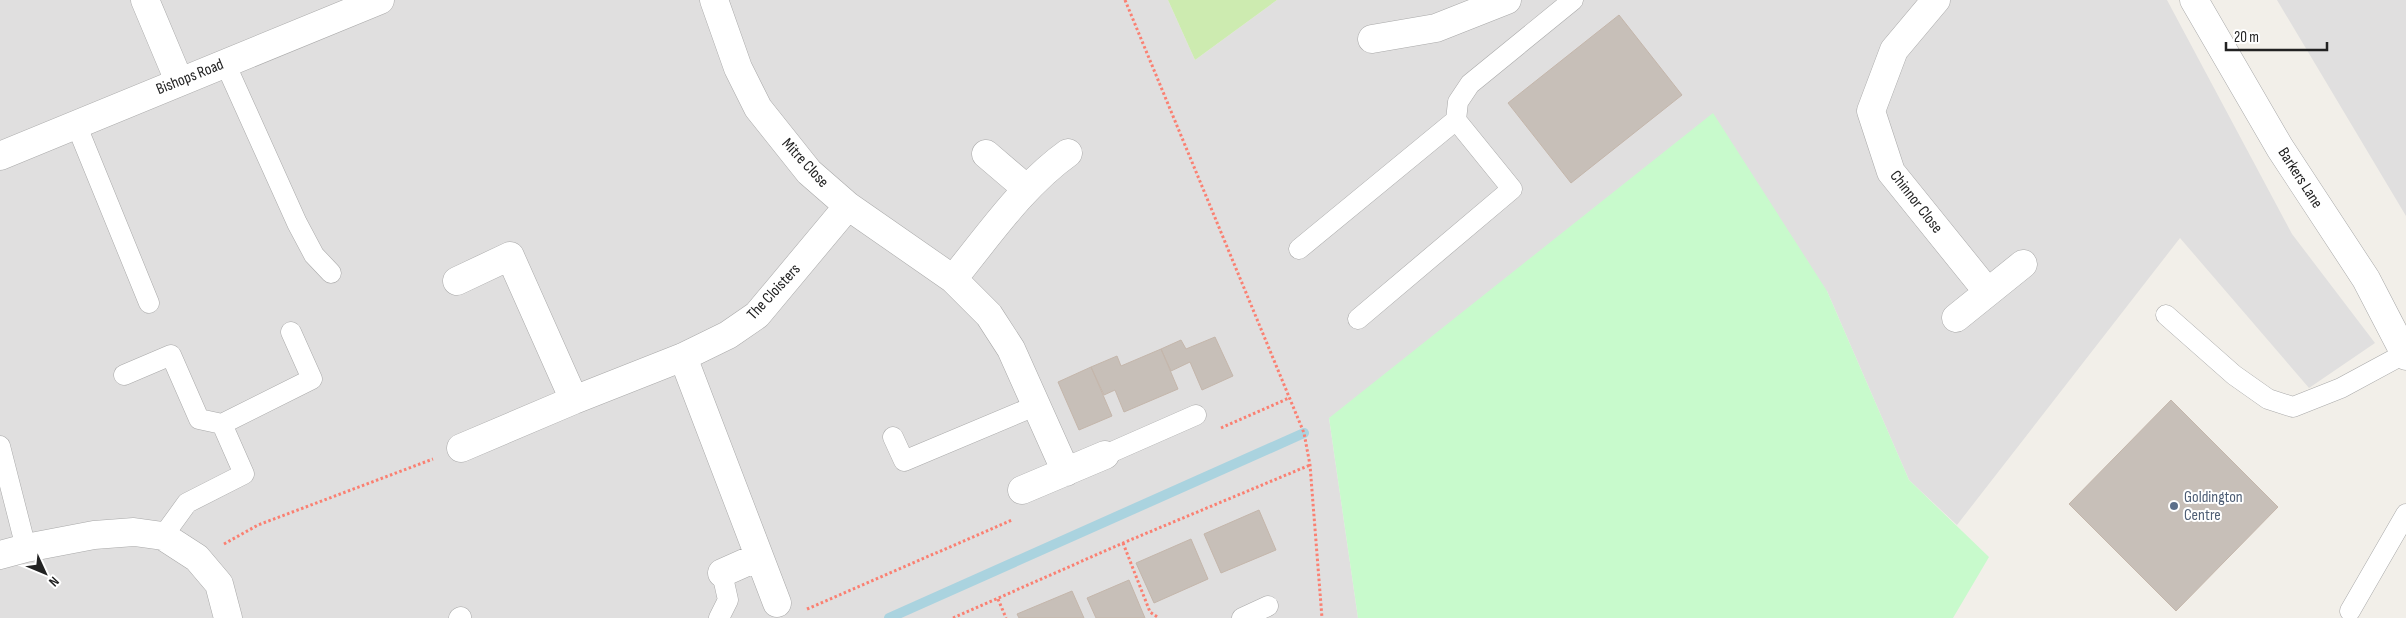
<svg xmlns="http://www.w3.org/2000/svg" width="2406" height="618" font-family="'Sofia Sans Condensed',sans-serif">
<style>
.residential{fill:#e0dfdf}
.grass{fill:#cdebb0}
.park{fill:#c8facc}
.lines{fill:none;stroke-linecap:round;stroke-linejoin:round}
.stream{stroke:#aad3df;stroke-width:10}
.building{fill:#c7bfb8;stroke:#c4b6ab}
.service-casing{stroke:#a9a9a9;stroke-width:21}
.minor-casing{stroke:#a9a9a9;stroke-width:29}
.tertiary-casing{stroke:#a9a9a9;stroke-width:29}
.path{stroke:#fa8072;stroke-width:3;stroke-dasharray:2.5 2.5;stroke-linecap:butt}
.service{stroke:#fff;stroke-width:20}
.minor{stroke:#fff;stroke-width:28}
.tertiary{stroke:#fff;stroke-width:28}
.service-dot{fill:#5c6f8a;stroke:#fff;stroke-width:2}
.labels{text-anchor:middle;dominant-baseline:central;stroke-width:4;stroke-linejoin:round;paint-order:stroke}
.street-label{font-size:16px;fill:#222;stroke:#fff}
.service-label{font-size:16px;fill:#4e5e75;stroke:#fff;text-anchor:start}
</style>
<rect width="100%" height="100%" fill="#f2efe9"/>
<!-- residential -->
<path class="residential" d="M0,0H1168L1195,60L1277,0H2167L2292,234L2375,343L2309,388L2180,238L1957,525L1909,480L1827,291L1329,418L1358,618H0Z
M2277,0H2406V216Z"/>
<!-- grass -->
<path class="grass" d="M1168,0H1277L1195,60Z"/>
<!-- park -->
<path class="park" d="M1713,113L1827,291L1909,480L1989,557L1953,618H1358L1329,418Z"/>
<g class="lines">
<!-- stream -->
<path class="stream" d="M889,618L1304,433"/>
</g>
<!-- building -->
<path class="building" d="M1619,15L1682,95L1571,183L1508,103Z
M1215,337L1233,376L1202,390L1190,362L1171,371L1161,349L1181,340L1186,349Z
M1161,349L1178,389L1124,412L1115,390L1104,395L1091,367L1117,356L1121,366Z
M1091,367L1112,416L1079,430L1058,382Z
M2171,400L2278,507L2176,611L2069,504Z
M1259,510L1276,550L1221,573L1204,534Z
M1191,539L1208,579L1154,603L1136,563Z
M1129,580L1145,618H1096L1087,598Z
M1072,591L1084,618H1019L1017,614Z"/>
<g class="lines">
<defs>
<path id="service" d="M225,63L297,223L314,255L331,273
M76,124L149,303
M1299,249L1456,120
M2166,315L2234,375L2268,399L2293,407L2341,388L2404,354
M1358,319L1512,189L1456,120L1458,102L1470,84L1573,0
M124,375L171,355L199,419L222,424L312,379L291,332
M893,437L904,461L1035,406
M0,446L26,548
M1105,455L1196,415
M163,536L187,503L244,474L222,424
M2350,611L2406,514
M459,618L461,617
M719,618L728,600L722,573
M1242,618L1268,606"/>
<path id="minor" d="M145,0L179,81
M714,0L738,68L758,108L809,172L848,206L953,279L989,315L1011,349L1066,472
M1936,0L1894,50L1871,111L1891,172L1987,291
M1372,39L1436,28L1507,0
M986,154L1027,189
M0,156L380,0
M953,279C989,235 1022,186 1068,153
M457,281L510,256L574,400
M1956,318L2023,264
M683,357L777,603
M461,448L574,400L683,357L728,335L757,315L848,206
M1022,490L1105,455
M0,555L26,548L94,535L134,532L163,536L197,558L219,584L228,618
M722,573L758,557"/>
<path id="tertiary" d="M2194,0L2280,148L2366,279L2406,356"/>
</defs>
<!-- service casing -->
<use href="#service" class="service-casing"/>
<!-- minor casing -->
<use href="#minor" class="minor-casing"/>
<!-- tertiary casing -->
<use href="#tertiary" class="tertiary-casing"/>
<!-- path -->
<path class="path" d="M1125,0L1304,433L1310,465L1322,618
M1221,428L1289,398
M1123,543L1150,612L1159,618
M224,544L258,525L433,459
M998,599L1006,618
M807,609L1012,520
M953,618L1123,543L1310,465"/>
<!-- service -->
<use href="#service" class="service"/>
<!-- minor -->
<use href="#minor" class="minor"/>
<!-- tertiary -->
<use href="#tertiary" class="tertiary"/>
</g>
<!-- markers -->
<circle class="service-dot" cx="2174" cy="506" r="5"/>
<g class="labels">
<!-- street labels -->
<g class="street-label">
<text transform="translate(190 77) rotate(-22)">Bishops Road</text>
<text transform="translate(805 163) rotate(47)">Mitre Close</text>
<text transform="translate(2300 178) rotate(57)">Barkers Lane</text>
<text transform="translate(1916 202) rotate(52)">Chinnor Close</text>
<text transform="translate(774 292) rotate(-47)">The Cloisters</text>
</g>
<!-- service labels -->
<g class="service-label">
<text x="2184" y="497">Goldington<tspan x="2184" dy="18">Centre</tspan></text>
</g>
</g>
<!-- north arrow -->
<g transform="translate(45 573) rotate(134)" stroke="#ffffff" stroke-width="4" paint-order="stroke">
<path d="M0-4L9 19L0 12L-9 19Z" fill="#222222"/>
<text y="-8" font-size="14" font-weight="bold" text-anchor="middle" fill="#222222">N</text>
</g>
<!-- scale -->
<path d="M2226 42v8h101v-8" fill="none" stroke="#222222" stroke-width="2.5"/>
<text x="2234" y="42" font-size="15" fill="#222222" stroke="#ffffff" stroke-width="4" paint-order="stroke">20 m</text>
</svg>
